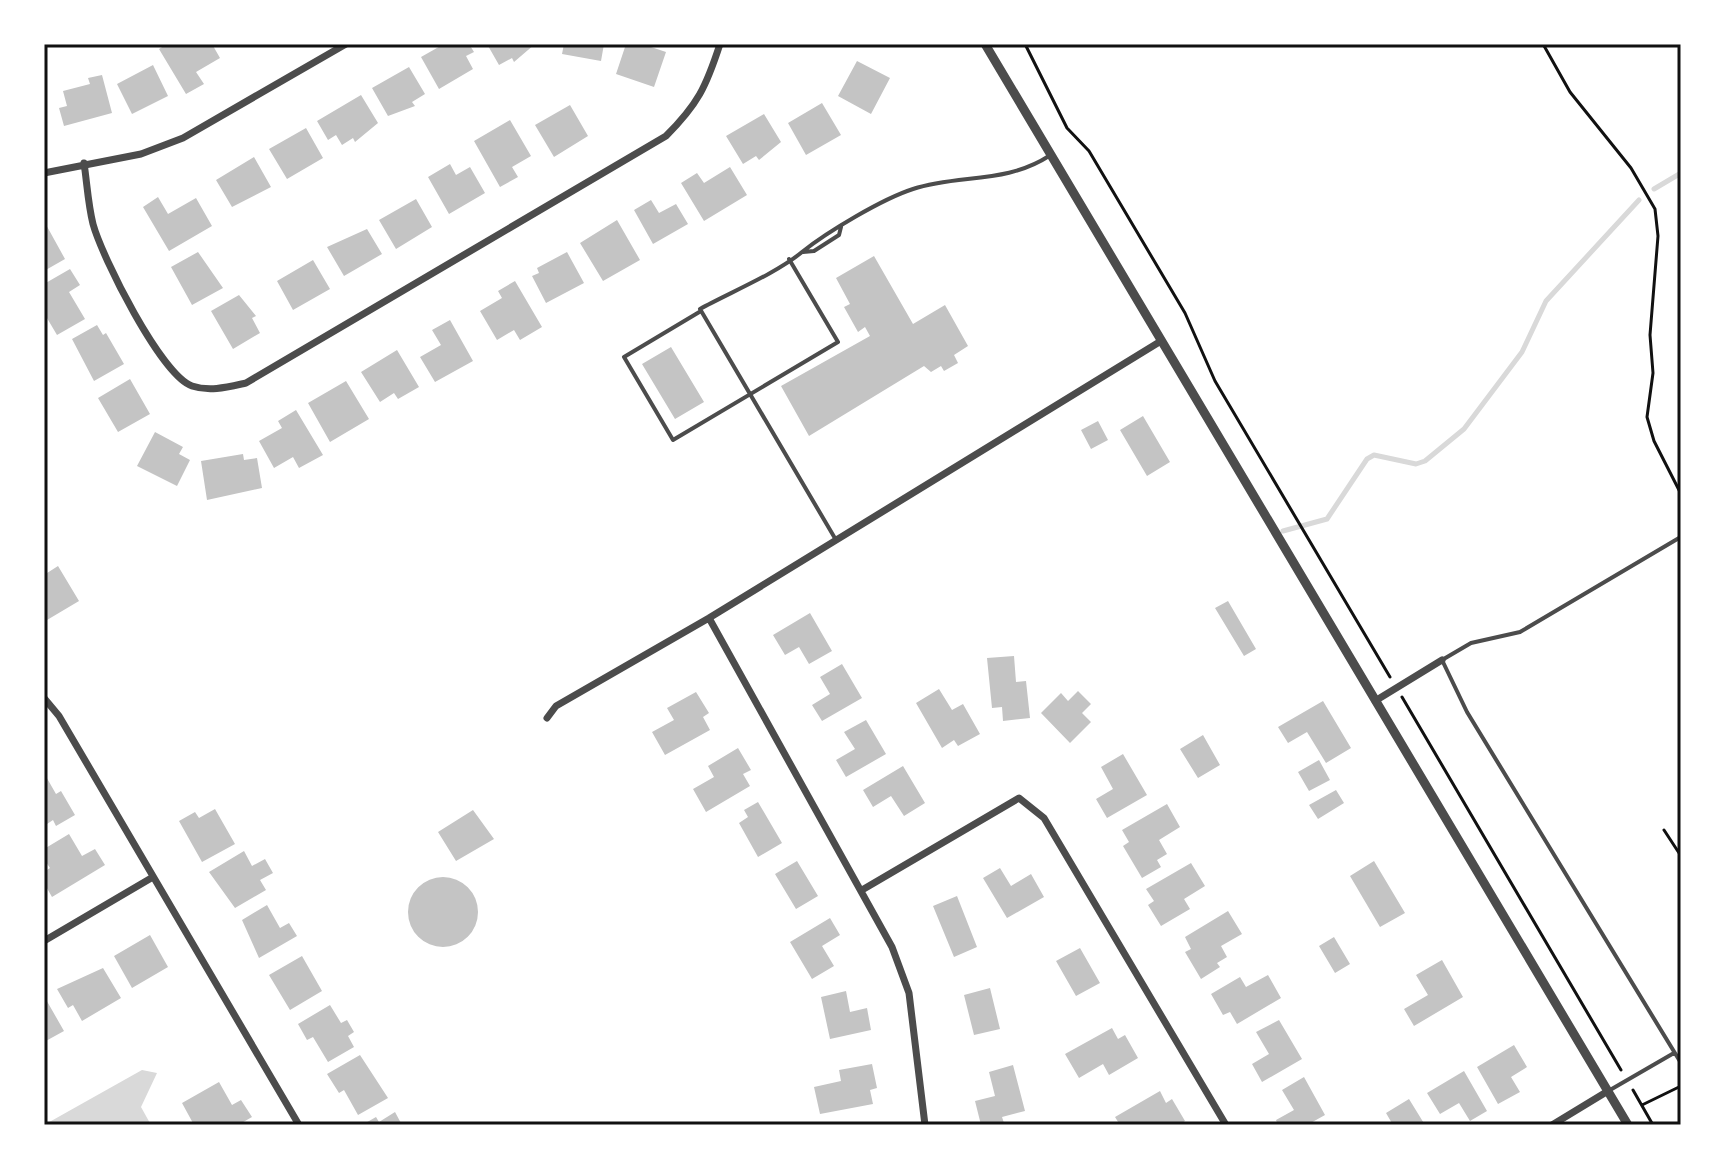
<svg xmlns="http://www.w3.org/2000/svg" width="1725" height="1169" font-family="Commissioner,sans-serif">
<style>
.water{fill:#d9d9d9}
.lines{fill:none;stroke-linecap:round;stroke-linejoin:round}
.stream{stroke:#d9d9d9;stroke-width:5}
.building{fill:#c4c4c4}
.path{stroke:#111;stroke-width:3}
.service{stroke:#4c4c4c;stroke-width:4}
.minor{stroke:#4c4c4c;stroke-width:7}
.tertiary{stroke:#4c4c4c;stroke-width:9}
.neatline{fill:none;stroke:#111;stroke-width:3}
</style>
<rect width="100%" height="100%" fill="#fff"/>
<!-- water -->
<path class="water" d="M142,1070L157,1073L141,1107L151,1125H44Z"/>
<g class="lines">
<!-- stream -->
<path class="stream" d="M1654,189L1681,173
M1283,531L1327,519L1367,459L1374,455L1416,464L1425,461L1464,429L1522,352L1546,301L1639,200"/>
</g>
<!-- building -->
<path class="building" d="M167,44H212L220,58L196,72L204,84L186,94L159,49Z
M444,44H469L474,52L466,56L473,69L439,89L421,57Z
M487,44H535L514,62L512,58L499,65Z
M564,44H604L601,61L562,54Z
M626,44H642L666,52L654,87L616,74Z
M857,61L890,78L871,114L838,96Z
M153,65L168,96L132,114L117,84Z
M409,67L425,94L412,102L415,106L388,116L372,88Z
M102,75L112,113L64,126L59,108L67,106L63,91L90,84L88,78Z
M361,95L378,123L355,142L353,138L342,145L336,135L328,140L317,121Z
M822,103L841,135L806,155L788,123Z
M570,105L588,136L554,157L535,125Z
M764,114L781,142L759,160L756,156L743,164L726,136Z
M510,120L531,156L512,167L518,177L500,187L474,141Z
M306,128L323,158L287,179L269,149Z
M254,157L271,187L232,207L216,180Z
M450,164L456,175L470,167L485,193L449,214L428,177Z
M730,167L747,195L704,221L681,183L697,173L704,183Z
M158,197L168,214L196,198L212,226L169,251L143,207Z
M416,199L432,227L396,249L379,220Z
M651,200L659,213L676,204L688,224L653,244L634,210Z
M617,220L640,260L603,281L580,243Z
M44,221L65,259L44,271Z
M367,229L382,254L344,276L327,247Z
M198,252L223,288L192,305L171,267Z
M567,252L584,283L546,303L532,276L539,273L537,268Z
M874,256L913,324L945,305L968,346L954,355L958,363L944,371L941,366L931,372L924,366L809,436L781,386L870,336L865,327L858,332L844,307L850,304L836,278Z
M313,260L330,289L293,310L277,281Z
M70,269L80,285L69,292L85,319L57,335L44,313V284Z
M515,281L542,327L520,340L514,330L497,340L480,311L502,298L498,291Z
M239,295L256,316L252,318L260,333L233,349L211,311Z
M450,320L473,361L435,382L420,357L441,345L432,330Z
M97,325L103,335L106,333L124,364L94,381L72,339Z
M671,347L704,402L675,419L642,364Z
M397,350L419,387L398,399L394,393L380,402L361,372Z
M130,379L150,414L118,432L98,398Z
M346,381L369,419L330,442L308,403Z
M296,410L323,455L299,468L293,457L274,468L259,441L282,428L278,421Z
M1143,416L1170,462L1147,476L1120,430Z
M1098,421L1108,440L1091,449L1081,430Z
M155,432L183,447L179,454L190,460L177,486L137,466Z
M243,454L244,460L257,458L262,488L207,500L201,461Z
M58,566L79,601L47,620L44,575Z
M1228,601L1256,649L1244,656L1215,608Z
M810,613L832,651L809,664L799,647L785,655L773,635Z
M1014,656L1016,682L1026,681L1030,718L1003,721L1002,707L992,708L987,658Z
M842,664L862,698L822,721L812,705L830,694L820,677Z
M939,689L952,710L963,704L980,734L958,746L954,740L942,748L916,703Z
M1078,691L1091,704L1082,713L1091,722L1070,743L1041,713L1061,693L1068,701Z
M696,692L709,713L703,717L710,730L665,755L652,732L674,720L667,708Z
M1323,701L1351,748L1326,763L1307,732L1288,743L1278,727Z
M866,720L886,754L846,777L836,760L855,749L844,732Z
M1203,735L1220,765L1198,778L1180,749Z
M738,748L751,770L743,774L750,786L706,812L693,789L714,777L708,766Z
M1123,754L1147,795L1107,818L1096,799L1113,789L1101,767Z
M1319,760L1330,780L1309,791L1298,772Z
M903,766L925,803L904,816L891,796L873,807L863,790Z
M44,773L56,794L61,791L75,815L56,826L53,820L44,826Z
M1336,790L1344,803L1318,819L1309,805Z
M758,802L782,843L758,857L739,823L748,817L744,810Z
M1167,804L1180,827L1159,840L1167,854L1157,860L1161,867L1142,878L1123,846L1129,842L1122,830Z
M215,809L235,844L202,862L179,821L195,812L199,818Z
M473,810L494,839L456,861L438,832Z
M69,834L82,856L95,849L105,865L52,897L44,883V872L50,868L44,859V849Z
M244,851L252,866L265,859L273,873L260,880L266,890L235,908L209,872Z
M797,861L818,896L796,909L775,874Z
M1374,861L1405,913L1380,927L1350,876Z
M1191,863L1205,886L1184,899L1190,909L1161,926L1148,905L1154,901L1146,889Z
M1000,868L1011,886L1031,874L1044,897L1007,918L983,878Z
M408 912a35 35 0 1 1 70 0a35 35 0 1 1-70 0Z
M957,896L977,947L954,957L933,906Z
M267,905L280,928L289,923L297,936L259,958L242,920Z
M1228,911L1242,934L1221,946L1227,957L1217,963L1220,967L1201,979L1185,952L1191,949L1185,937Z
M830,918L840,935L822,946L834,966L812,979L790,942Z
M150,935L168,967L132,988L114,956Z
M1334,937L1350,964L1335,973L1319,946Z
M1080,948L1100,983L1076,996L1056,961Z
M302,956L322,991L290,1010L269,975Z
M1442,960L1463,997L1414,1026L1404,1009L1428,995L1416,975Z
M103,968L121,998L82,1021L73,1005L68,1008L57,989Z
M1268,975L1281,998L1237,1024L1230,1012L1223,1015L1211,994L1240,977L1246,987Z
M990,988L1000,1029L974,1035L964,995Z
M846,991L850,1012L867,1008L871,1030L830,1039L821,997Z
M44,996L64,1031L44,1042Z
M330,1005L341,1023L347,1020L354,1032L348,1036L354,1047L328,1062L313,1037L307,1040L298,1024Z
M1279,1020L1302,1059L1262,1082L1252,1064L1269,1054L1256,1032Z
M1112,1028L1118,1039L1125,1035L1138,1058L1109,1075L1103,1064L1079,1078L1065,1054Z
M1514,1045L1527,1067L1511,1077L1520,1092L1498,1104L1477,1067Z
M360,1055L388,1098L358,1115L344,1090L339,1093L327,1074Z
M872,1064L877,1088L870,1090L873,1104L820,1114L814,1087L841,1081L839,1070Z
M1013,1065L1025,1111L1002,1117L1004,1123L981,1125L975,1101L995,1096L989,1072Z
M1464,1071L1487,1111L1470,1121L1459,1103L1440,1114L1427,1093Z
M1304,1077L1325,1115L1307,1125H1278L1276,1120L1294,1110L1282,1090Z
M219,1082L232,1105L241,1100L252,1117L238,1125H194L182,1103Z
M1160,1091L1166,1103L1172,1099L1185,1121L1179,1125H1120L1115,1117Z
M1409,1099L1425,1125H1393L1386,1113Z
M395,1112L402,1125H362L376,1117L379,1122Z"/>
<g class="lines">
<!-- path -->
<path class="path" d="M1025,44L1067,128L1089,151L1185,313L1215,381L1390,677
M1543,44L1570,92L1631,168L1655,209L1658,236L1650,335L1653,373L1647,417L1654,441L1681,494
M1402,697L1621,1070
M1664,830L1681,856
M1633,1090L1653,1125
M1642,1105L1681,1086"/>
<!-- service -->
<path class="service" d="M803,252L814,251L839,235L841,227
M701,311L624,357L673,440L838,342L789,259
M836,540L700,309C729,293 777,273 802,252C827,232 882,199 913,189C959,174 1006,184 1049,156
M1681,543L1679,538L1520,632L1471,643L1442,660L1467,712L1681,1063
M1610,1090L1674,1053"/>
<!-- minor -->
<path class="minor" d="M84,163C87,183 88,204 93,224C102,257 161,375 192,386C210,392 228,387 246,383L666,136C698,104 706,87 720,44
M44,173L141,154L183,138L346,44
M709,618L892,947L909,993L925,1125
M44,698L59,716L299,1125
M1375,701L1442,660
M547,718L556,706L709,618L1161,341
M862,890L1019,798L1044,818L1226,1125
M44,941L153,877
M1552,1125L1608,1091"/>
<!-- tertiary -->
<path class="tertiary" d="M985,44L1628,1125"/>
</g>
<!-- border -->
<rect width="1725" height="1169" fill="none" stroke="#ffffff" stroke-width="92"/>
<rect x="46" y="46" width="1633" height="1077" class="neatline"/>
</svg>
